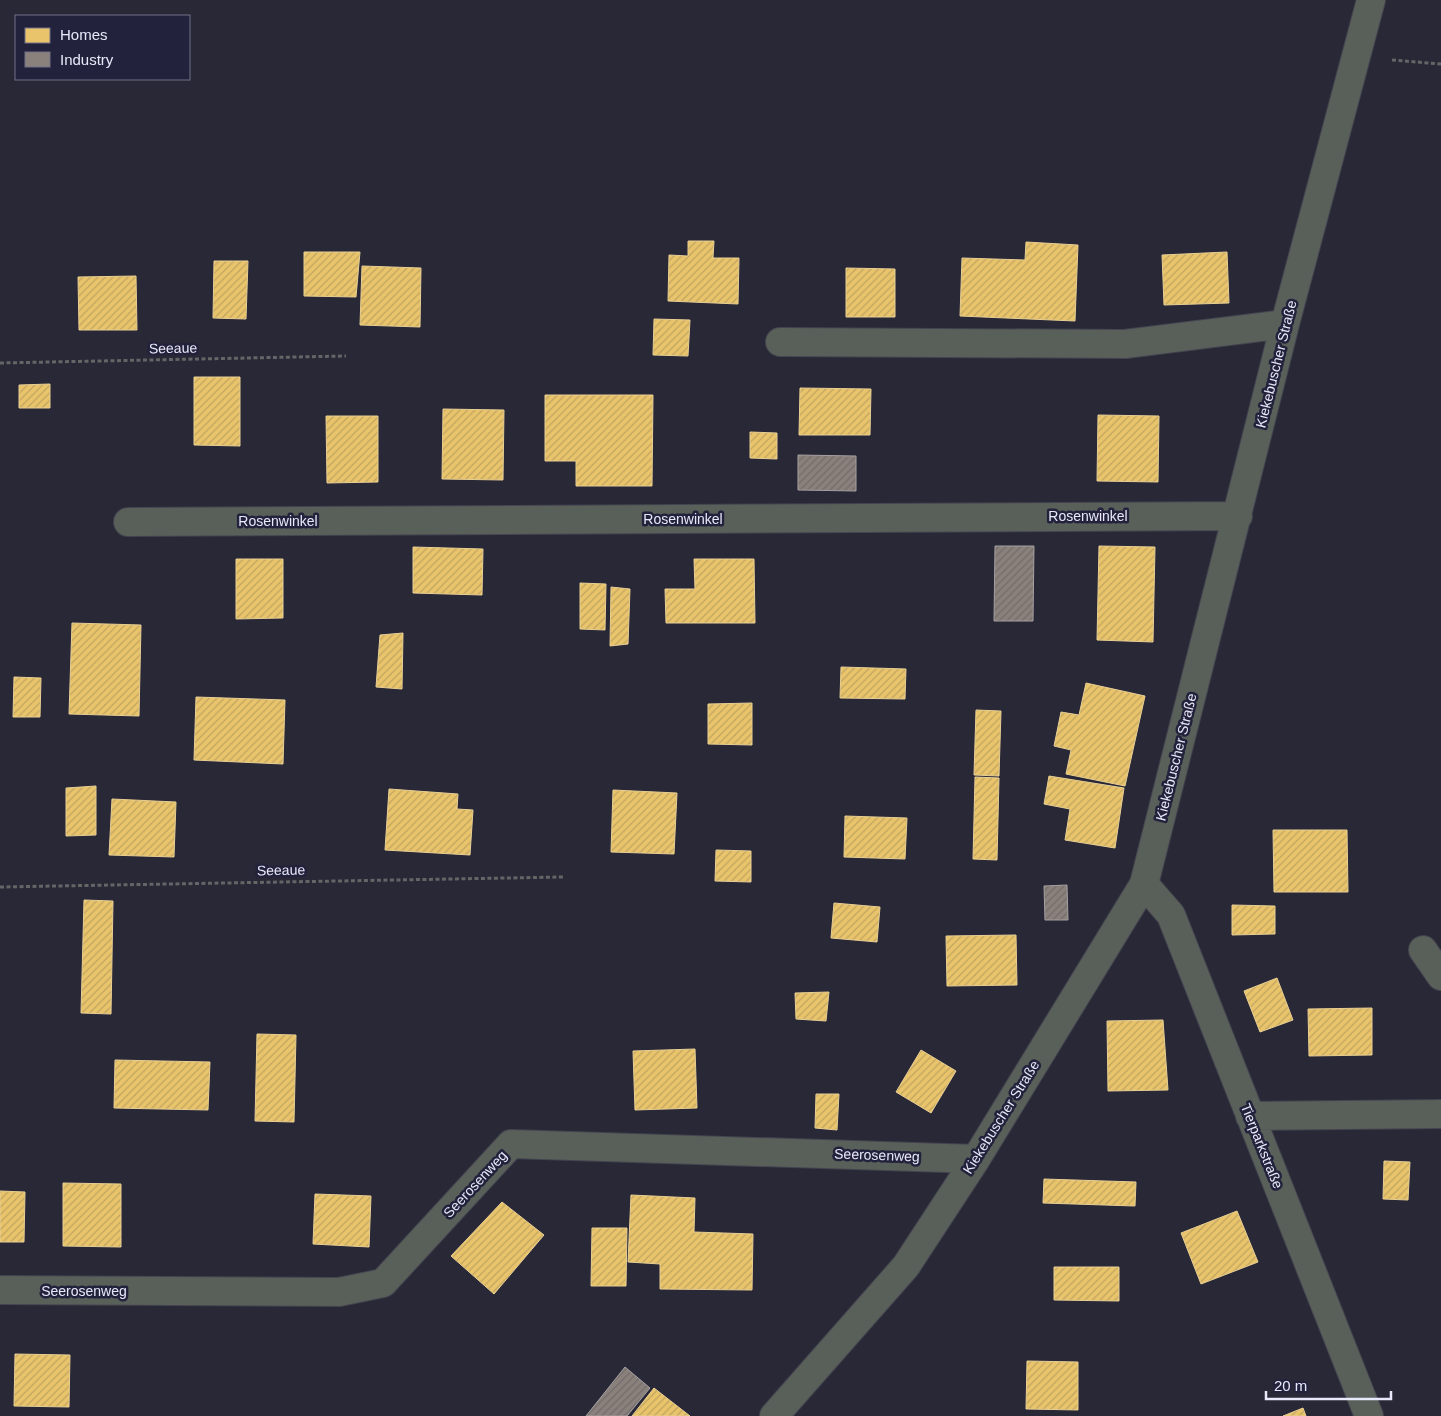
<svg xmlns="http://www.w3.org/2000/svg" width="1441" height="1416" font-family="Arial,sans-serif">
<style>
.homes{fill:url(#homes-hatch);stroke:#e8cf95}
.industry{fill:url(#industry-hatch);stroke:#a6a0a2}
.lines{fill:none;stroke-linecap:round;stroke-linejoin:round}
.minor-casing{stroke:#444450;stroke-width:30}
.path{stroke:#626666;stroke-width:3;stroke-dasharray:4 2.5;stroke-linecap:butt}
.minor{stroke:#586059;stroke-width:28}
.labels{text-anchor:middle;dominant-baseline:central;stroke-width:5;stroke-linejoin:round;paint-order:stroke}
.street-label{font-size:14px;fill:#e7e8f9;stroke:#23223c}
</style>
<defs>
<pattern id="homes-hatch" width="6" height="6" patternUnits="userSpaceOnUse" patternTransform="scale(1.25)"><rect width="6" height="6" fill="#e9c46a"/><path d="M-1 1l2-2M0 6l6-6M5 7l2-2" fill="none" stroke="#c0a462"/></pattern>
<pattern id="industry-hatch" width="6" height="6" patternUnits="userSpaceOnUse" patternTransform="scale(1.25)"><rect width="6" height="6" fill="#8a817c"/><path d="M-1 1l2-2M0 6l6-6M5 7l2-2" fill="none" stroke="#726c6b"/></pattern>
</defs>
<rect width="100%" height="100%" fill="#292836"/>
<!-- homes -->
<path class="homes" d="M688,241H714L713,258H739L738,304L668,301L669,255L688,256Z
M1026,242L1078,245L1075,321L960,316L962,258L1025,260Z
M304,252H360L356,297L304,296Z
M1227,252L1229,303L1164,305L1162,255Z
M214,261H248L246,319L213,318Z
M362,266L421,268L420,327L360,325Z
M846,268L895,269V317H846Z
M136,276L137,330H79L78,277Z
M654,319L690,320L688,356L653,355Z
M194,377H240V446L194,445Z
M50,384V408H19V385Z
M800,388L871,389L870,435H799Z
M545,395H653L652,486H576V461H545Z
M443,409L504,410L503,480L442,479Z
M1098,415L1159,416L1158,482L1097,481Z
M326,416H378V482L327,483Z
M750,432L777,433V459L750,458Z
M1099,546L1155,547L1153,642L1097,640Z
M413,547L483,549L482,595L413,593Z
M236,559H283V618L236,619Z
M694,559H754L755,623H666L665,589H695Z
M580,583L606,584L605,630L580,629Z
M611,587L630,589L628,644L610,646Z
M72,623L141,625L139,716L69,714Z
M403,633L402,689L376,687L380,635Z
M841,667L906,669L905,699L840,698Z
M14,677L41,678L40,717H13Z
M1086,683L1145,696L1125,786L1066,774L1071,750L1054,746L1061,712L1079,715Z
M196,697L285,700L283,764L194,760Z
M752,703V745L708,744V704Z
M976,710L1001,711L999,776L974,775Z
M1049,776L1124,788L1115,848L1065,840L1070,809L1044,804Z
M975,777L999,778L997,860L973,859Z
M96,786V835L66,836V788Z
M389,789L458,794L457,809L473,810L470,855L385,850Z
M613,790L677,793L674,854L611,852Z
M112,799L176,802L174,857L109,855Z
M845,816L907,818L905,859L844,857Z
M1273,830H1347L1348,892H1274Z
M716,850L751,851V882L715,881Z
M84,900L113,901L111,1014L81,1013Z
M834,903L880,907L877,942L831,938Z
M1232,905L1275,906V934L1232,935Z
M1016,935L1017,985L947,986L946,936Z
M1277,978L1293,1020L1260,1032L1244,991Z
M829,992L826,1021L796,1019L795,993Z
M1372,1008V1055L1309,1056L1308,1009Z
M1163,1020L1168,1090L1108,1091L1107,1021Z
M257,1034L296,1035L294,1122L255,1121Z
M695,1049L697,1108L635,1110L633,1051Z
M921,1050L956,1071L931,1113L896,1092Z
M115,1060L210,1062L208,1110L114,1108Z
M816,1094H839L837,1130L815,1128Z
M1384,1161L1410,1162L1408,1200L1383,1199Z
M1044,1179L1136,1182L1135,1206L1043,1203Z
M63,1183L121,1184V1247L63,1246Z
M0,1191L25,1192L24,1242H0Z
M315,1194L371,1196L369,1247L313,1244Z
M631,1195L695,1198L694,1232L753,1234L752,1290L660,1289V1264L628,1262Z
M502,1202L544,1235L494,1294L451,1256Z
M1237,1211L1258,1262L1201,1284L1181,1233Z
M592,1228H627L626,1286H591Z
M1054,1267H1119V1301L1054,1300Z
M15,1354L70,1355L69,1407L14,1406Z
M1027,1361L1078,1362V1410L1026,1409Z
M654,1388L690,1416H632Z
M1303,1408L1306,1416H1283Z"/>
<!-- industry -->
<path class="industry" d="M798,455L856,456V491L798,490Z
M995,546H1034L1033,621H994Z
M1067,885L1068,920H1045L1044,886Z
M625,1367L650,1388L627,1416H586Z"/>
<g class="lines">
<defs>
<path id="minor" d="M780,342L1125,344L1285,324
M128,522L1238,516
M1144,884L1171,915L1369,1416
M1423,950L1441,976
M1250,1116L1441,1114
M0,1290L339,1292L383,1283L511,1144L976,1159
M774,1416L906,1266L976,1159L1144,884L1285,324L1371,0"/>
</defs>
<!-- minor casing -->
<use href="#minor" class="minor-casing"/>
<!-- path -->
<path class="path" d="M1392,60L1441,64
M0,363L346,356
M0,887L563,877"/>
<!-- minor -->
<use href="#minor" class="minor"/>
</g>
<g class="labels">
<!-- street labels -->
<g class="street-label">
<text transform="translate(173 348) rotate(-1)">Seeaue</text>
<text transform="translate(1276 364) rotate(-76)">Kiekebuscher Straße</text>
<text x="1088" y="516">Rosenwinkel</text>
<text x="683" y="519">Rosenwinkel</text>
<text x="278" y="521">Rosenwinkel</text>
<text transform="translate(1176 757) rotate(-76)">Kiekebuscher Straße</text>
<text transform="translate(281 870) rotate(-1)">Seeaue</text>
<text transform="translate(1001 1117) rotate(-58)">Kiekebuscher Straße</text>
<text transform="translate(1262 1146) rotate(68)">Tierparkstraße</text>
<text transform="translate(877 1155) rotate(2)">Seerosenweg</text>
<text transform="translate(475 1184) rotate(-47)">Seerosenweg</text>
<text x="84" y="1291">Seerosenweg</text>
</g>
</g>
<!-- legend -->
<rect x="15" y="15" width="175" height="65" fill="#23223c" stroke="#717188"/>
<rect x="25" y="28" width="25" height="15" fill="#e9c46a" stroke="#717188"/>
<text x="60" y="40" font-size="15" fill="#e7e8f9">Homes</text>
<rect x="25" y="52" width="25" height="15" fill="#8a817c" stroke="#717188"/>
<text x="60" y="65" font-size="15" fill="#e7e8f9">Industry</text>
<!-- scale -->
<path d="M1266 1391v8h125v-8" fill="none" stroke="#e7e8f9" stroke-width="2.5"/>
<text x="1274" y="1391" font-size="15" fill="#e7e8f9" stroke="#23223c" stroke-width="4" paint-order="stroke">20 m</text>
</svg>
